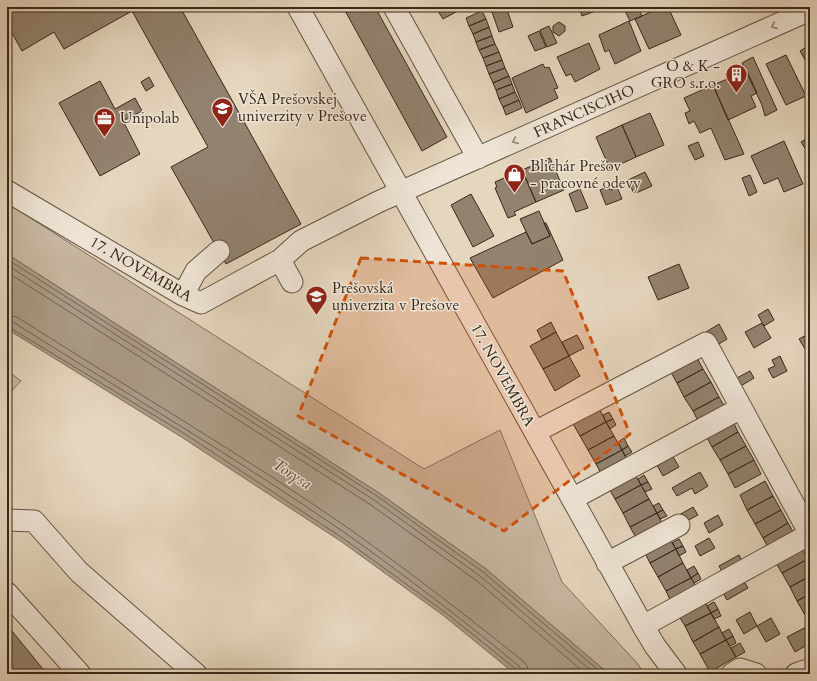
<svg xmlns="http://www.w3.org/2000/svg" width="817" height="681" font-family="Cardo,serif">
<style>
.green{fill:#c8b8a2;stroke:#80705e}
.water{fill:#aa9b86;stroke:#7c6d5a}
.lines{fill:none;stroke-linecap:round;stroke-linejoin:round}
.shore{stroke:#716250;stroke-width:1}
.building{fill:#92826f;stroke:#382819}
.minor-casing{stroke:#635442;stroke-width:23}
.minor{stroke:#eee4d5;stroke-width:21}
.oneway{stroke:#938677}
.marked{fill:#ce520e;fill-opacity:0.2;stroke:#ce520e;stroke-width:3;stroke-dasharray:8 5;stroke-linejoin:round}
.labels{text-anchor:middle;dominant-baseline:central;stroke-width:3;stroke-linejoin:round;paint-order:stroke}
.poi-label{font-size:15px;fill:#382819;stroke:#eee4d5;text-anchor:start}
.street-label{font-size:15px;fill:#382819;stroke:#eee4d5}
.water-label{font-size:16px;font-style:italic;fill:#5a4a3a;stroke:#eee4d5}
</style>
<rect width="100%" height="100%" fill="#e5d6be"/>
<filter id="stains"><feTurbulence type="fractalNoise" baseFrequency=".005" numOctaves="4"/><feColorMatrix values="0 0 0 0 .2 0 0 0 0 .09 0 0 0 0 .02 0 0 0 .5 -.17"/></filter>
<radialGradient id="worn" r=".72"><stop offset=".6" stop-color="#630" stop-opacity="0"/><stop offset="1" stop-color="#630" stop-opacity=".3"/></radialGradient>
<!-- green -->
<path class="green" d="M7,203L424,469L500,430L562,582L637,663L645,674H609L486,569L379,493L7,254Z
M7,370L21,381L7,396Z"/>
<!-- water -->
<path class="water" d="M7,254L379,493L486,569L609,674H515L444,616L342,542L183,438L7,329Z"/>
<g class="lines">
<!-- shore -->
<path class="shore" d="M7,259L377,496L483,572L603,674
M7,265L374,500L480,576L595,674
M7,272L371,505L477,581L586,674
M7,315L17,317C128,388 243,455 351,530C410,572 467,616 523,661L527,666L529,674
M7,321L13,322C125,393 240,460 348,535C407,577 463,620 519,666L523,674
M7,326L185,434L344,539L446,613L516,669L518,674"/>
</g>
<!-- building -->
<path class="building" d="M7,7H180L301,224L226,264L171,167L208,147L132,11L64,49L54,32L22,51L12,33L7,36Z
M343,7H375L447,137L422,151Z
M444,7H465L443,19L438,11Z
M506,7L513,27L499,32L492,12Z
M579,7H600L601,9L582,16Z
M623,7H638L642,16L630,21Z
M662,7H668L681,35L649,49L635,19Z
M482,11L486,19L469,26L466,18Z
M486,19L489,27L473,34L469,26Z
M629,21L641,51L615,64L609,50L605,52L599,35Z
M559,22L565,26V31L559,36L553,32V26Z
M549,26L557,43L547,47L540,30Z
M489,27L492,36L476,42L473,34Z
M539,31L546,47L535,51L528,36Z
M492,36L495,44L479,50L476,42Z
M589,43L600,69L575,82L571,74L566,76L557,57Z
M495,44L499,52L483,58L479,50Z
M810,45V68L800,51Z
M499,52L502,60L486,66L483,58Z
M786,55L806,96L786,105L766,64Z
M753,57L777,110L765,116L762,105L742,63Z
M502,60L505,68L489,74L486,66Z
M543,64L545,68L549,67L558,88L554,89L558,98L526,113L512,78Z
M505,68L509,76L493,83L489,74Z
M747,71L757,93L751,96L756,107L728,120L713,85Z
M509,76L512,84L496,90L493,83Z
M149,77L154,86L146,91L141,82Z
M100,81L115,109L135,98L142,111L123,121L140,154L100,176L59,103Z
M512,84L515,92L499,99L496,90Z
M713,85L744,154L725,160L711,128L700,133L694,121L689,124L685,113L690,111L684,98Z
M515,92L519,100L503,107L499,99Z
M519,100L522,108L506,115L503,107Z
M650,113L664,145L636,157L622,125Z
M622,125L636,157L610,169L596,137Z
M810,137V151L808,153L801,142Z
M784,141L803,184L784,192L778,178L764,184L751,156Z
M698,142L704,156L695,160L688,146Z
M550,158L564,190L536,202L522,170Z
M522,170L536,202L514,212L516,215L508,218L495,188L497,187L495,182Z
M645,172L652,186L634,194L628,180Z
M750,175L757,192L749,196L742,178Z
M608,186L610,190L617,187L622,199L606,205L600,190Z
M580,189L588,208L576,212L569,194Z
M471,194L494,236L473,247L451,205Z
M539,211L550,236L532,244L520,219Z
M544,223H546L563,260L493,298L470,258L526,232L532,244L550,236Z
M679,264L689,288L658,300L648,277Z
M768,309L774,320L764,326L758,315Z
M551,322L556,332L542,340L537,330Z
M762,323L771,338L754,348L745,332Z
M719,324L727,339L714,347L706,332Z
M556,332L569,356L543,369L530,346Z
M810,333V357L799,339Z
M577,335L584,348L569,356L562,342Z
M695,354L703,369L677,383L669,369Z
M569,356L580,376L555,391L543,369Z
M780,356L787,371L773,378L768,369L775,366L772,360Z
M703,369L711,382L684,397L677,383Z
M750,371L754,378L739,387L735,379Z
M711,382L719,397L693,411L684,397Z
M719,397L727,411L700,425L693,411Z
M599,408L606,422L580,436L572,422Z
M609,412L613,419L606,422L603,415Z
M613,419L616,425L610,429L606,422Z
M733,421L738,432L712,447L704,432Z
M606,422L614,436L588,450L580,436Z
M738,432L746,446L720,460L712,447Z
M614,436L622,450L596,464L588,450Z
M624,438L628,446L622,450L618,442Z
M628,446L632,452L625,456L622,450Z
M746,446L754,460L728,474L720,460Z
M622,450L629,463L603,477L596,464Z
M672,455L679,467L663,476L654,460Z
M754,460L761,474L735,488L728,474Z
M633,471L641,485L615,499L607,485Z
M700,472L708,486L695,494L692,488L677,496L672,488Z
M644,475L648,482L641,485L638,479Z
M765,481L773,496L747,510L740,495Z
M648,482L652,489L645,492L641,485Z
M641,485L649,499L623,513L615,499Z
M773,496L781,510L755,524L747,510Z
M649,499L657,513L630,527L623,513Z
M659,503L663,510L657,513L653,506Z
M693,507L698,515L683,523L679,515Z
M663,510L667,516L660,519L657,513Z
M781,510L788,523L763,538L755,524Z
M657,513L664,527L638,541L630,527Z
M718,515L723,525L709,533L704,523Z
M788,523L796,537L770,551L763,538Z
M668,535L676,549L650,563L643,549Z
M709,538L715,548L700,556L695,546Z
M679,539L683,546L676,549L672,543Z
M800,545L808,559L782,573L774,560Z
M683,546L686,552L679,556L676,549Z
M676,549L683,563L658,577L650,563Z
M739,555L745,566L725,577L719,566Z
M808,559L810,563V576L790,587L782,573Z
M683,563L691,578L666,591L658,577Z
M694,566L698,573L691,578L687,570Z
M698,573L701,579L694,583L691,578Z
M810,576V594L797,601L790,587Z
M691,578L699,591L673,606L666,591Z
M742,578L748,588L727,600L721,589Z
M810,594V612L805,615L797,601Z
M703,598L711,613L685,626L677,613Z
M714,602L718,609L711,613L707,606Z
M718,609L721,616L714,619L711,613Z
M750,612L757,626L744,634L736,620Z
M711,613L719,627L693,642L685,626Z
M771,618L780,634L766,642L757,626Z
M7,625L47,674H7Z
M810,625V638L806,640L809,644L795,652L787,637Z
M719,627L726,640L700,654L693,642Z
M729,629L733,636L726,640L722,633Z
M733,636L736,643L730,646L726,640Z
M726,640L736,657L710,672L700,654Z
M740,643L745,652L736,657L731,648Z"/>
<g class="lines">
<defs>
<path id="minor" d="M298,7L643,626L655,646L676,674
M394,7L478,158
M7,191L183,295L201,303L280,260L301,241L378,202L810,10
M280,260L292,282
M183,295L196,271L219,251
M535,432L706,343L810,534
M572,499L741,408
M7,520L34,521L79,572L196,674
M607,563L679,525
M7,593L80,674
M643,626L810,534
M732,674L740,669L756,674
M796,674L804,671"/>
</defs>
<!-- minor casing -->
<use href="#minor" class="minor-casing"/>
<!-- minor -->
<use href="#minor" class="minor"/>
</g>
<!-- one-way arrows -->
<defs><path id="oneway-chevron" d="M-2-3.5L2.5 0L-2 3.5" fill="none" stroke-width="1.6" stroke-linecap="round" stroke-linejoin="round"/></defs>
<g class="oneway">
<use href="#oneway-chevron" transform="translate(774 26) rotate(156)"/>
<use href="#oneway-chevron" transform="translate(515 141) rotate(156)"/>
</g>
<!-- marked area -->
<path class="marked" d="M361,258L563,271L630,434L504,531L298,416Z"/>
<!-- icons -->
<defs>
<symbol id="building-pin" viewBox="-11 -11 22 30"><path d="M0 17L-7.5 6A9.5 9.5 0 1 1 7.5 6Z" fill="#8f2418" stroke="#eee4d5"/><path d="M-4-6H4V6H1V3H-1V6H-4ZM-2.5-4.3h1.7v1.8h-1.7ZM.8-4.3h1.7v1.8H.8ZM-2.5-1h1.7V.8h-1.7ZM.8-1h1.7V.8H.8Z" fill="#fff"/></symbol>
<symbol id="university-pin" viewBox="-11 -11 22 30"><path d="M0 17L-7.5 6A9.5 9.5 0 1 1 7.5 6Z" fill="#8f2418" stroke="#eee4d5"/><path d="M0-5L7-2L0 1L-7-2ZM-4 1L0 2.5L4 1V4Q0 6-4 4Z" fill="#fff"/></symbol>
<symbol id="office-pin" viewBox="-11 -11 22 30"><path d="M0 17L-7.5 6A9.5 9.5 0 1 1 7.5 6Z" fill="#8f2418" stroke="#eee4d5"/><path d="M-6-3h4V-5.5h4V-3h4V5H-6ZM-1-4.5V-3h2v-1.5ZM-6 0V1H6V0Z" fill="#fff"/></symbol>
<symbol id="shop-pin" viewBox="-11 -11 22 30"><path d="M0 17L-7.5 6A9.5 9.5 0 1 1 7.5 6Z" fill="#8f2418" stroke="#eee4d5"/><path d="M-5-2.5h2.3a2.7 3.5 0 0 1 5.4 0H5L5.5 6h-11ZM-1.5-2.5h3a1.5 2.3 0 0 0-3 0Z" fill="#fff"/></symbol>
</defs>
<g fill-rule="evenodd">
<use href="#building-pin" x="724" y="62" width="25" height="34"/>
<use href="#university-pin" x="210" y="96" width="25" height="34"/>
<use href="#office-pin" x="92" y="106" width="25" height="34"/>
<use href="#shop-pin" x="502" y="162" width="25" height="34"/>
<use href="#university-pin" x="304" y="284" width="25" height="34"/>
</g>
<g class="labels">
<!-- poi labels -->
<g class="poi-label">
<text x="720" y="66" text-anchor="end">O &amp; K -<tspan x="720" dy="17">GRO s.r.o.</tspan></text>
<text x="238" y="99">VŠA Prešovskej<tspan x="238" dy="17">univerzity v Prešove</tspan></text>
<text x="120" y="118">Unipolab</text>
<text x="530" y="166">Blichár Prešov<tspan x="530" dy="17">- pracovné odevy</tspan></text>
<text x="332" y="288">Prešovská<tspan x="332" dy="17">univerzita v Prešove</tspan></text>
</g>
<!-- street labels -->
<g class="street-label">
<text transform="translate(584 111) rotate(-24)">FRANCISCIHO</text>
<text transform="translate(141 269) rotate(30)">17. NOVEMBRA</text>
<text transform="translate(503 375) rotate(61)">17. NOVEMBRA</text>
</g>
<!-- water labels -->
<g class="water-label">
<text transform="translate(292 474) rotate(33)">Torysa</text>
</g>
</g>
<!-- margin -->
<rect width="817" height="681" fill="none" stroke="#e5d6be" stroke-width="24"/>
<rect x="8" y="8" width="801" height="665" fill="none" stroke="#382819" stroke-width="2"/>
<rect x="12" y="12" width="793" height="657" fill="none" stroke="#382819"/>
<rect width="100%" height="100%" filter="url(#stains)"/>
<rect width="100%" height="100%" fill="url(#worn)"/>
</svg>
